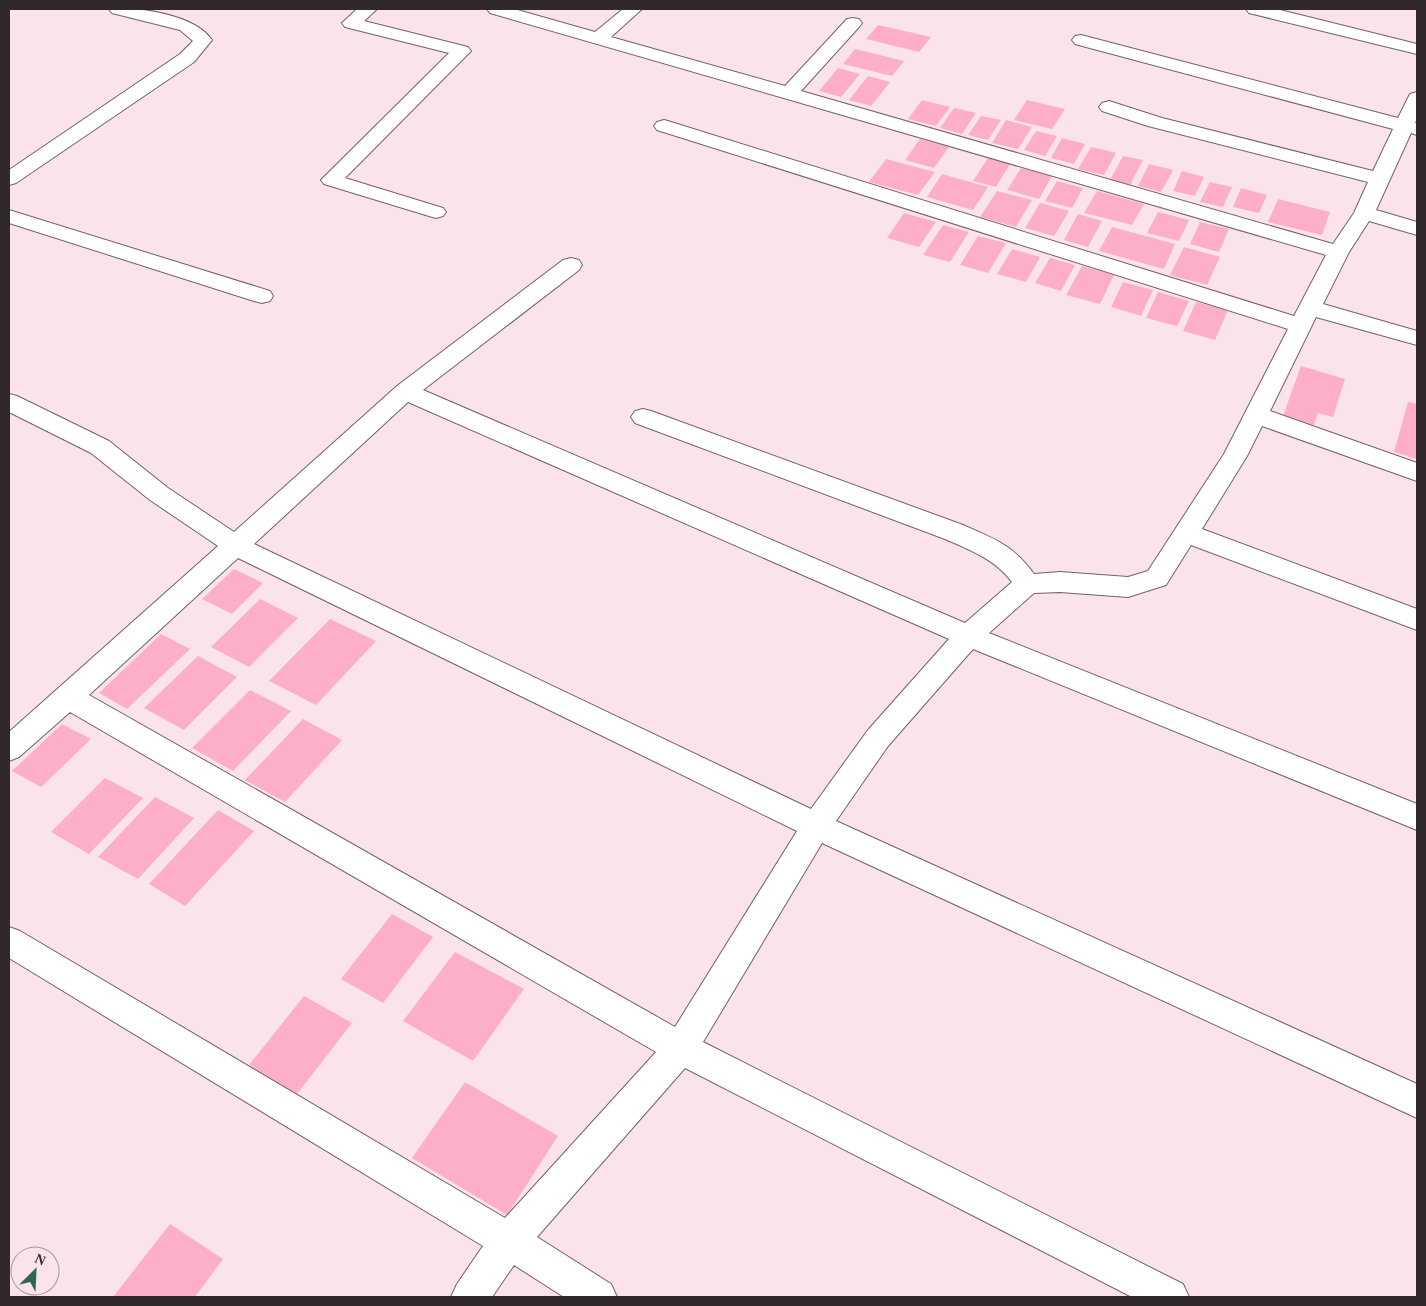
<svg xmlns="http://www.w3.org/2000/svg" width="1426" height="1306" font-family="Georgia,serif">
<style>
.building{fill:#fdafca}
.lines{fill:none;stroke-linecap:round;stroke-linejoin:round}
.minor-casing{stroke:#756167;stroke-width:2}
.minor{fill:#fff;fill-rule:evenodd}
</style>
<rect width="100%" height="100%" fill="#fae3ea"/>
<!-- building -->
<path class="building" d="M878,25L931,37L919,52L866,39Z
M855,49L904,61L892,76L843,64Z
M838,68L860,74L841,97L819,91Z
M868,76L890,82L871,106L849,100Z
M922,100L950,107L936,126L908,119Z
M1027,100L1065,109L1052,129L1014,120Z
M954,108L976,113L962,134L940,128Z
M981,116L1001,120L988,140L968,135Z
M1006,120L1032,127L1018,149L992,143Z
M1036,131L1057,136L1045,156L1024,150Z
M1062,138L1085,144L1074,164L1051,158Z
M920,139L949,147L934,168L905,160Z
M1091,147L1116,153L1104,175L1078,169Z
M1123,156L1143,160L1130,185L1110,180Z
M988,158L1010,164L996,187L973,181Z
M886,159L935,172L918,195L869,182Z
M1149,164L1173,170L1161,192L1138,186Z
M1021,168L1052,176L1039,199L1007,190Z
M1182,171L1204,177L1195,196L1173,191Z
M942,174L988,187L973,210L927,197Z
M1057,181L1083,188L1072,208L1045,201Z
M1210,182L1232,187L1223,207L1200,202Z
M1241,188L1267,195L1259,213L1233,207Z
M997,191L1032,200L1016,227L980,217Z
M1097,191L1144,204L1132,225L1084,213Z
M1278,199L1330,212L1322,235L1268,222Z
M1040,203L1069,211L1054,236L1025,228Z
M1158,212L1189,220L1179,241L1147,233Z
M904,213L936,222L919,247L887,238Z
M1078,214L1102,221L1088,247L1064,240Z
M1200,222L1229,229L1219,252L1190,244Z
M943,225L969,232L950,262L923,255Z
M1112,227L1175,244L1164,269L1099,251Z
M978,236L1006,243L988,273L960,265Z
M1184,247L1220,257L1207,285L1170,275Z
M1012,249L1040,257L1026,282L997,274Z
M1050,258L1075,265L1061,291L1035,283Z
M1082,266L1114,275L1100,304L1066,295Z
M1123,282L1153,290L1141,316L1111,307Z
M1158,292L1189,301L1177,326L1146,318Z
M1196,302L1228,310L1215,340L1183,331Z
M1301,366L1345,379L1333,417L1318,413L1314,425L1283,416Z
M1408,402L1417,404V459L1394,452Z
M234,569L263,583L232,614L202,599Z
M260,599L298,618L249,667L211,647Z
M330,619L376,641L316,705L269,681Z
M161,634L190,649L127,709L99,693Z
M198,656L237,677L184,730L144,708Z
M250,690L291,711L233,771L192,748Z
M303,719L342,740L285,802L245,780Z
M62,724L91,739L41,787L12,771Z
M105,778L143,798L89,854L51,832Z
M155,797L194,818L138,879L98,857Z
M218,810L254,831L185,906L149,884Z
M392,914L433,937L383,1003L341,979Z
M455,952L524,989L473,1061L403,1021Z
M304,996L352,1023L297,1094L249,1065Z
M465,1082L558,1136L507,1215L412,1158Z
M170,1224L223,1259L195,1297H113Z"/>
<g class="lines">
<defs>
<path id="minor" d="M109,9C139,7 194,14 212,40L194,62L16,183L9,185V170L180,54L193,41L180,30L112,13Z
M357,9H377L364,21L468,47L471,51L345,178L443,208L446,212L443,216L436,218L429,216L324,184L321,180L449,53L345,27L342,23Z
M487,9H514L595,32L623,9H642L611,37L785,86L847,19L853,18L859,19L862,23L859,27L801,91L1333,244L1354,213L1368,182L1148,126L1102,111L1099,107L1102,103L1109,101L1162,118L1373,171L1393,129L1075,44L1072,40L1075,36L1081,35L1398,118L1410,94L1417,92V118L1415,123H1417V135L1411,133L1376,210L1417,222V235L1369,221L1349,252L1323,304L1417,331V345L1316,317L1270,411L1417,463V481L1262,426L1247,456L1202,529L1417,609V630L1191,545L1166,585L1128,597L1060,592L1034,593L989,633L1417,804V830L973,649L888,746L836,821L1417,1084V1118L822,843L703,1042L1183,1284L1189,1297H1132L685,1068L537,1237L611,1284L617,1297H564L514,1265L492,1297H451L457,1284L483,1246L9,958V927L20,931L505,1218L656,1052L70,712L19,757L9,761V732L218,546L150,500L91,453L9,412V394L17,396L109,441L168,488L234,532L397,386L563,260L571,258L579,260L582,265L579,270L423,390L965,623L1012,582C995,559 970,550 945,539L635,423L631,417L635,411L643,409L651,411L963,525C995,539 1013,545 1034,574L1060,572L1128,577L1148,571L1224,454L1288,329L657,130L654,126L657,122L664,120L671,122L1294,316L1326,255L490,13ZM408,402L949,639L868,730L811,809L254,544ZM238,558L797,831L675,1027L89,695Z
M1246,9H1276L1417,44V54L1249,13Z
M9,210L270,291L273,296L270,301L262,303L254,301L9,223Z"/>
</defs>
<!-- minor casing -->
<use href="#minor" class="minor-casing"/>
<!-- minor -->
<use href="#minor" class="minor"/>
</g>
<!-- border -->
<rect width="1426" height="1306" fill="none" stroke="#30282a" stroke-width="20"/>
<!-- north arrow -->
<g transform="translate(35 1271) rotate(24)"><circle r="24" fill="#fae3ea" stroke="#a9989d"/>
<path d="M0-4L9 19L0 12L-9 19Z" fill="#2c6752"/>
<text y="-8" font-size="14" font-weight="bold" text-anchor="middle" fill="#30282a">N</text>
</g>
</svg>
